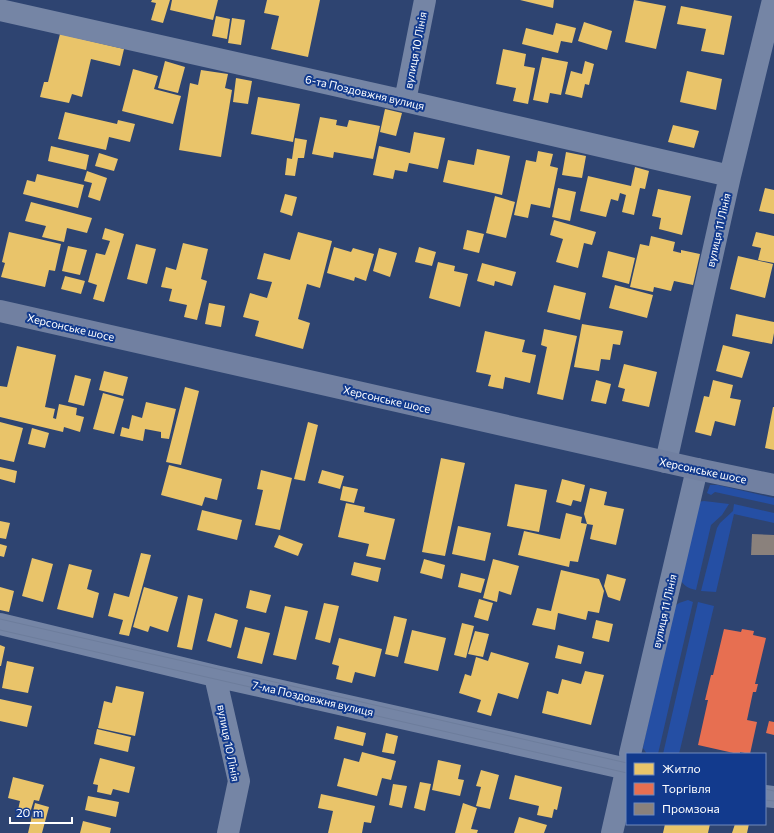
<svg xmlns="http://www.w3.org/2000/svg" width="774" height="833" font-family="Commissioner,sans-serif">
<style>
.green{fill:#254fa4}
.homes{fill:#e9c46a}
.shops{fill:#e76f51}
.industry{fill:#8a817c}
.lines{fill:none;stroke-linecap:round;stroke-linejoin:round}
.street{stroke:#7585a5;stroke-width:22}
.secondary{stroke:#7180a1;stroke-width:22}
.tram{stroke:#6d7d9c;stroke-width:1}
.labels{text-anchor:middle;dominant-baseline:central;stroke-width:4;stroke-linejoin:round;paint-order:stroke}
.street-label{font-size:11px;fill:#fff;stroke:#123a8d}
</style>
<rect width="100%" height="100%" fill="#2e4471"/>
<!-- green -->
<path class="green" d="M710,485H718L774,498V505L715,492L711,495L707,493Z
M704,501L729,504L722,515L711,525L696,590C688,588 683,586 680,578L698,502Z
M734,504L774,513V523L734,514L716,592L701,591L717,528L720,523L733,511Z
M688,600L693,602L658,754H647L643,748L645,737L674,607L679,603Z
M698,602L714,606L679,754H663Z"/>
<!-- homes -->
<path class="homes" d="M152,0H170L163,23L151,20L156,3L151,2Z
M172,0H218L213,20L170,10Z
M267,0H320L308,57L271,49L279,16L264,13Z
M520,0H554L553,8Z
M634,0L666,6L656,49L625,42Z
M681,6L732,16L724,55L701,51L706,29L677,24Z
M216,16L230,19L227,39L212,36Z
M232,18L245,20L241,45L228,43Z
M584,22L612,31L607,50L578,41Z
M556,23L576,28L572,43L561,41L558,53L522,44L526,28L553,35Z
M60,34L124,49L120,66L91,59L82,97L72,94L69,103L40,97L44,82H48Z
M503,49L526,54L524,66L535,68L528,104L513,101L516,88L496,84Z
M542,57L568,62L561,95L550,93L548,103L533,100Z
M165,61L185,67L178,93L158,88Z
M585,61L594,64L589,85L585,84L582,98L565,94L571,71L582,74Z
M133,69L158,76L154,89L181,96L173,124L122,111Z
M201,70L228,74L225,88L232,90L221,157L179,150L190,83L198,85Z
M687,71L722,79L716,110L680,102Z
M236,78L252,81L248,104L233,102Z
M258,97L300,104L293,142L251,134Z
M385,109L402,113L396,136L380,132Z
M65,112L117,124L118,120L135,124L130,142L109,137L106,150L58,139Z
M320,117L337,120L336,125L347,127L349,120L380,126L373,159L334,152L333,158L312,154Z
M673,125L699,131L694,148L668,142Z
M414,132L445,138L438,169L409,163L407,172L395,170L393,179L373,175L379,146L410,153Z
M295,138L307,140L304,158H298L295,176L285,175L287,158L292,159Z
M51,146L89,155L86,170L48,161Z
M477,149L510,156L502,195L443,182L448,160L474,165Z
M538,151L553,154L550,166L558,168L550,208L531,204L528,218L514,215L526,160L536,162Z
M566,152L586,156L582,178L562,175Z
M99,153L118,159L114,171L95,166Z
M635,167L649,171L645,189L640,188L634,215L622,212L626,195L620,193L618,201L611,199L606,217L580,211L588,176L631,186Z
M87,171L107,178L100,201L88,197L92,183L84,181Z
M37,174L84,185L78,208L23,194L27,180L35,182Z
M558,188L576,192L570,221L552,217Z
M765,188L774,190V214L759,211Z
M658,189L691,196L682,235L659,229L661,218L652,216Z
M285,194L297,197L292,216L280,212Z
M495,196L515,202L506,238L486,233Z
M31,202L92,218L87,233L67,228L64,242L42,237L46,226L25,221Z
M554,220L596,232L592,245L584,243L578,268L556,262L563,239L550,235Z
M105,228L124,234L104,302L93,299L97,285L88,282L96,253L105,255L110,241L102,239Z
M467,230L484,234L479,253L463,249Z
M9,232L61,244L55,271L49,270L45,287L1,277L5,263L2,262Z
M298,232L332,241L320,288L307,284L298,319L310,323L303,349L255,336L259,321L243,317L250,293L267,298L272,282L257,279L264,253L290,260Z
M756,232L774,236V263L758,260L761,248L752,246Z
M651,236L675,242L673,251L681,253V250L700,254L693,285L674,281L671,291L654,287L653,292L630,287L640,244L649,246Z
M183,243L208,249L201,279L207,281L197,320L184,317L187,305L169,301L172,289L161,287L166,267L176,270Z
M136,244L156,249L147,284L127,279Z
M68,246L87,250L80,275L62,271Z
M334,247L351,252L353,248L374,254L366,281L355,277L354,281L327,273Z
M419,247L436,252L432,266L415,262Z
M379,248L397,253L390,277L373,271Z
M608,251L635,258L629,284L602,277Z
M738,256L773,264L765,298L730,289Z
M438,262L455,266L454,271L468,274L460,307L429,298Z
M482,263L516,272L512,286L495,281L494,286L477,281Z
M65,276L85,281L81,294L61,289Z
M554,285L586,293L580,320L547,312Z
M615,285L653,295L647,318L609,308Z
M209,303L225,306L221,327L205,324Z
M736,314L774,322V333L772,344L732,336Z
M582,324L623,331L620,345L613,344L610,360L601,359L599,371L574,367Z
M544,329L577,336L563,400L537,394L547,347L541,345Z
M485,331L525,340L522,352L536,355L530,383L505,377L503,389L488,386L491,375L476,372Z
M723,345L750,352L742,378L716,371Z
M17,346L56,355L45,407L55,409L53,418L56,419L59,404L77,408L76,415L84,417L80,432L64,427L63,432L0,417V386L7,387Z
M624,364L657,372L649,407L622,401L625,389L618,387Z
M104,371L128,377L123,396L99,390Z
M75,375L91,379L84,406L68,402Z
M596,380L611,384L606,404L591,401Z
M713,380L733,385L730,398L741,400L735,426L715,421L711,436L695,432L704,396L709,397Z
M185,387L199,391L181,465L166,462Z
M103,393L124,399L114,434L93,429Z
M146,402L176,409L169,439L161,438V432L145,429L143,441L120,436L122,427L129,429L132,415L142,418Z
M773,407H774V450L765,448Z
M0,422L23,428L14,462L0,459Z
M308,422L318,425L305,481L294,479Z
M32,428L49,433L45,448L28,444Z
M441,458L465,463L445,556L422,552Z
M169,465L222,479L217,500L205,497L202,506L161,495Z
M0,467L17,471L15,483L0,479Z
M261,470L292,478L280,530L255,525L263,490L257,489Z
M322,470L344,476L340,489L318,483Z
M562,479L585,485L581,502L573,500L571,506L556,502Z
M515,484L547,490L539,532L507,526Z
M343,486L358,489L354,503L340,500Z
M590,488L607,492L604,505L624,509L616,545L590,539L593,525L587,524L584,514Z
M346,503L365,507L364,512L395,519L385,560L366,556L369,544L338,537Z
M202,510L242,520L237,540L197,530Z
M566,513L582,517L581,523L587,524L578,562L570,561L569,567L518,555L524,531L560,539Z
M0,521L10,523L6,539L0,538Z
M458,526L491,533L485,561L452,554Z
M279,535L303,544L298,556L274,547Z
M0,544L7,546L4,557L0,556Z
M141,553L151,555L129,636L119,634L123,620L108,616L114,593L129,597Z
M32,558L53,564L43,602L22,596Z
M424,559L445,565L442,579L420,573Z
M493,559L519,566L511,595L499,591L497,602L483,598Z
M354,562L381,568L378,582L351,575Z
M69,564L92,570L87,589L99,593L93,618L57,609Z
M561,570L599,579L604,591L599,613L588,611L586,620L558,613L555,630L532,625L537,608L551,611Z
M461,573L485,579L481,593L458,587Z
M607,574L626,579L620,601L608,597L604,586Z
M0,587L14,591L9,612L0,610Z
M144,587L178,597L168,632L150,626L148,632L133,627Z
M250,590L271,595L266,613L246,608Z
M188,595L203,599L192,650L177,647Z
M479,599L493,603L488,621L474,617Z
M324,603L339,606L330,643L315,639Z
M285,606L308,611L296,660L273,655Z
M215,613L238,620L231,648L207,641Z
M394,616L407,619L398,657L385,654Z
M596,620L613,624L609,642L592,638Z
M462,623L474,626L466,658L454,655Z
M245,627L270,633L262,664L237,658Z
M412,630L446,638L438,671L404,663Z
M475,631L489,634L483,657L468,654Z
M339,638L382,649L375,677L355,672L352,683L336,679L339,666L332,664Z
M0,645L5,647L1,666H0Z
M558,645L584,652L581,664L555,658Z
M491,652L529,663L518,699L498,693L491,716L477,712L481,700L459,693L465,674L471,676L476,657L488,661Z
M7,661L34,667L28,693L2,688Z
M585,671L604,675L591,725L542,713L547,691L558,694L562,679L581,684Z
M116,686L144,692L135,736L98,728L104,701L112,703Z
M0,699L32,706L27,727L0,721Z
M337,726L366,733L363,746L334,739Z
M97,729L131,737L128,752L94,744Z
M386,733L398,736L394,754L382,752Z
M362,752L396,761L391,780L382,778L377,796L337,786L344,758L359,762Z
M100,758L135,767L129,793L113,789L111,795L97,792L98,785L93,784Z
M438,760L461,765L458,779L464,780L460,796L432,790Z
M481,770L499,775L490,809L476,806L481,787L476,786Z
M515,775L562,787L557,810L554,809L552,818L537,815L539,806L509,799Z
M13,777L44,785L39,801L34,800L30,813L18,810L20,801L8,798Z
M420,782L431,784L425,811L414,808Z
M393,784L407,786L402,808L389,805Z
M321,794L375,806L371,823L364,822L362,833H328L333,811L318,808Z
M88,796L119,802L116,817L85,810Z
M35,803L49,807L42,833H28Z
M463,803L477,808L471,829L478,830L477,833H455Z
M519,817L547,825L544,833H514Z
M83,821L111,828L110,833H80Z
M665,824H710L708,833H663Z
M735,824H749L747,833H732Z"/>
<!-- shops -->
<path class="shops" d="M724,629L741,632L742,629L754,631L753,635L766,638L755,684H758L756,692H753L747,720L757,722L750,754L740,752V754H738L698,745L708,700H705L711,675H713Z
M769,721L774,722V735L766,733Z"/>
<!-- industry -->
<path class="industry" d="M752,534L774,535V555H751Z"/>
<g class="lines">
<!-- street -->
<path class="street" d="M0,10L405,101L730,176
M405,101L425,0
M666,462L730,176L773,0
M0,624L215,676L627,769
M215,676L239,781L228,833
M630,754L697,469
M765,796L774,797
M612,833L627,767"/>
<!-- secondary -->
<path class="secondary" d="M0,311L697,469L774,485"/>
<!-- tram -->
<path class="tram" d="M0,619L627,763
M0,630L627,773
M765,789L774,791
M765,800L774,801"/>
</g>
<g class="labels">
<!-- street labels -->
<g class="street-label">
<text transform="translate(415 50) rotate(-79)">вулиця 10 Лінія</text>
<text transform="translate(365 92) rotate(13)">6-та Поздовжня вулиця</text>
<text transform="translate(718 230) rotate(-77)">вулиця 11 Лінія</text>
<text transform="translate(71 327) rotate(13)">Херсонське шосе</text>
<text transform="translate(387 399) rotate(13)">Херсонське шосе</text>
<text transform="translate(703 470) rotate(12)">Херсонське шосе</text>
<text transform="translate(664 611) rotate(-77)">вулиця 11 Лінія</text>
<text transform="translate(313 698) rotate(13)">7-ма Поздовжня вулиця</text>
<text transform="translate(229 743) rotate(79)">вулиця 10 Лінія</text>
</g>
</g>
<!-- legend -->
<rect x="626" y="753" width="140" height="72" fill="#123a8d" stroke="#7189bb"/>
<rect x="634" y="763" width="20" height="12" fill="#e9c46a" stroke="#7189bb"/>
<text x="662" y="773" font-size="12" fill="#ffffff">Житло</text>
<rect x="634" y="783" width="20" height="12" fill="#e76f51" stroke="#7189bb"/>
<text x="662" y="793" font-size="12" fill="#ffffff">Торгівля</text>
<rect x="634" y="803" width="20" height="12" fill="#8a817c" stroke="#7189bb"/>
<text x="662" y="813" font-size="12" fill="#ffffff">Промзона</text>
<!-- scale -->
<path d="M10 817v6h62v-6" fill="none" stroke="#ffffff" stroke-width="2"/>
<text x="16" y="817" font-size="12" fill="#ffffff" stroke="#123a8d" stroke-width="3" paint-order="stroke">20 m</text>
</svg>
